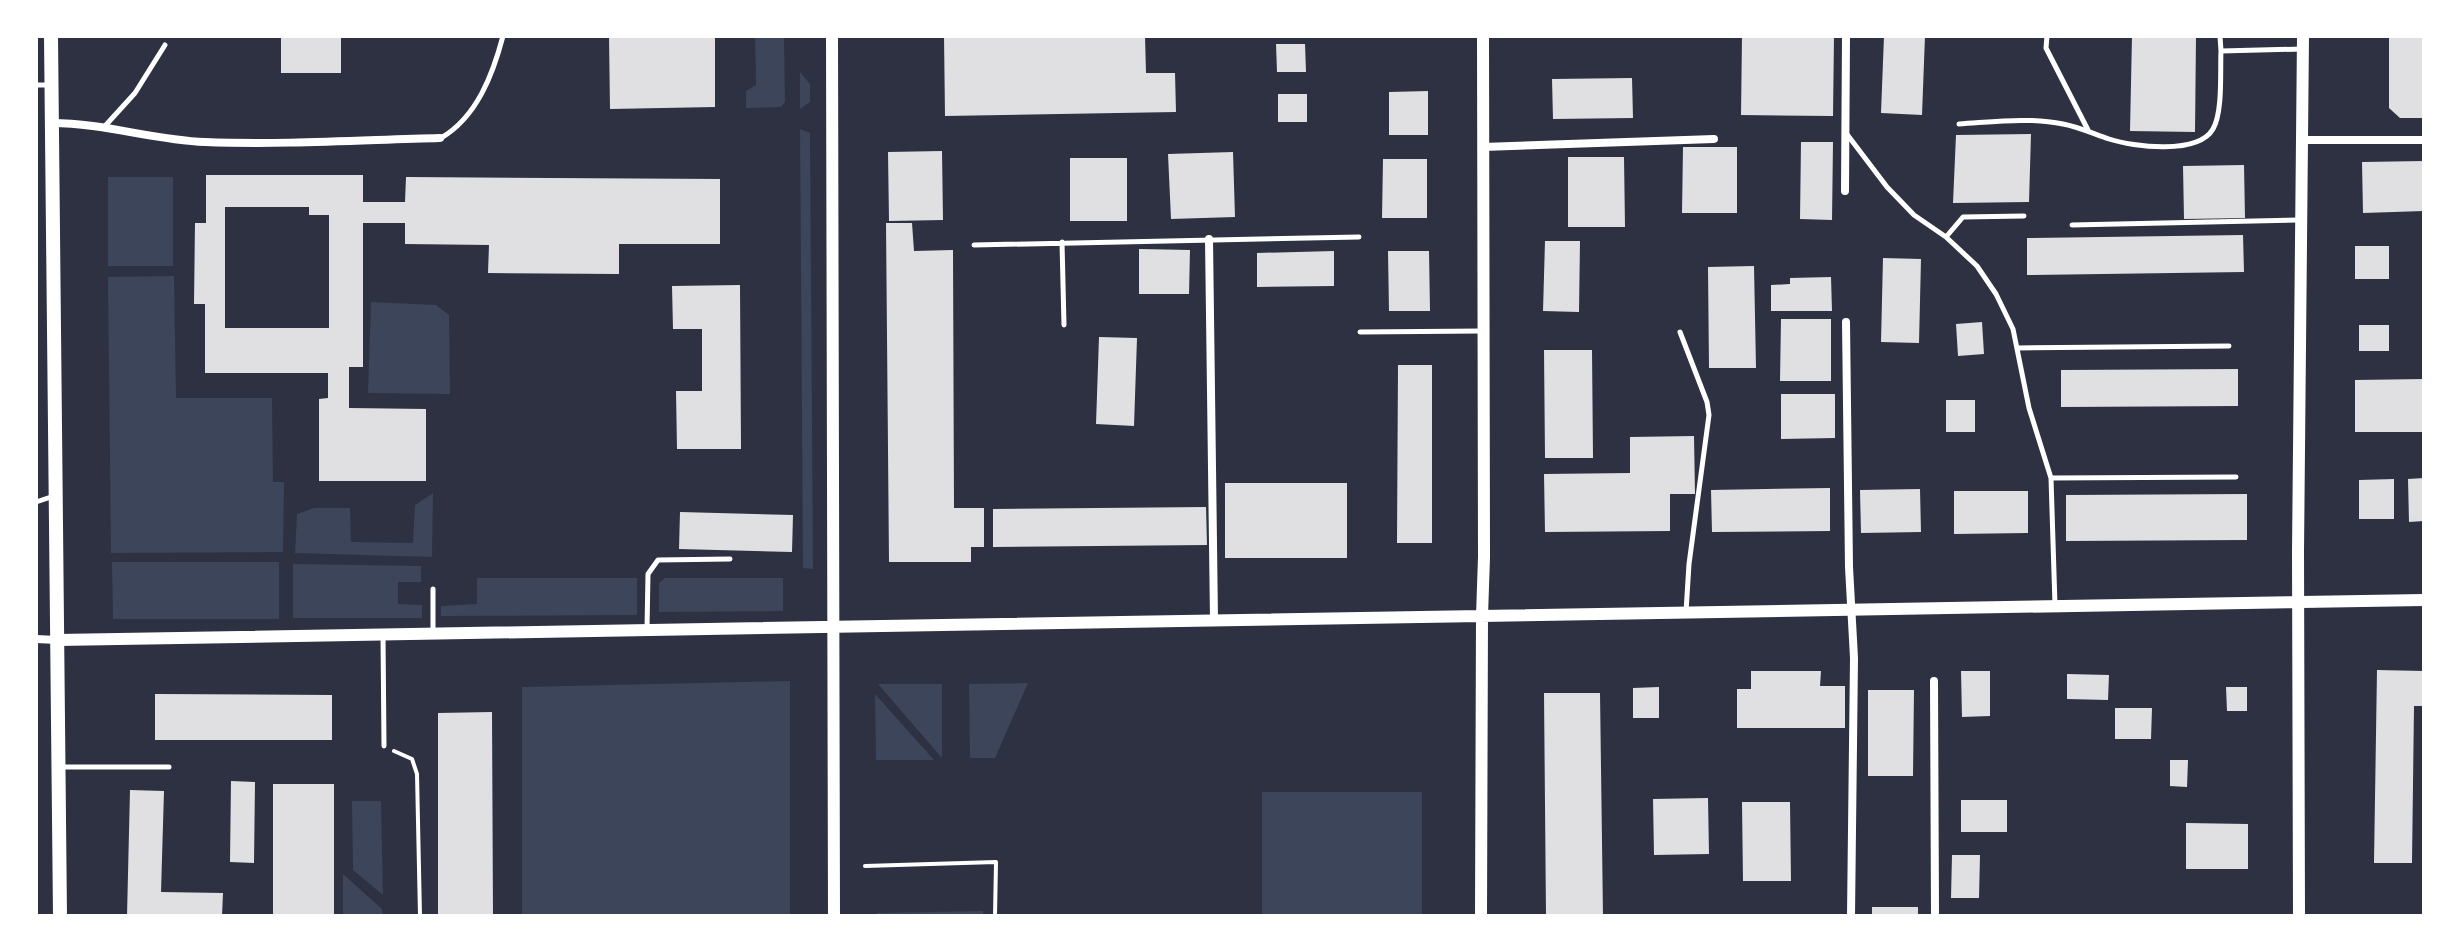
<svg xmlns="http://www.w3.org/2000/svg" width="2460" height="952" font-family="Roboto,sans-serif">
<style>
.green{fill:#3c4559}
.building{fill:#e0e0e3;fill-rule:evenodd}
.lines{fill:none;stroke-linecap:round;stroke-linejoin:round}
.path{stroke:#fff;stroke-width:4}
.service{stroke:#fff;stroke-width:5}
.minor{stroke:#fff;stroke-width:8}
.tertiary{stroke:#fff;stroke-width:12}
.secondary{stroke:#fff;stroke-width:14}
</style>
<rect width="100%" height="100%" fill="#2d3142"/>
<!-- green -->
<path class="green" d="M755,36H784L785,102L781,107L746,108V91L756,85Z
M800,72L810,84V102L800,109Z
M800,129L810,133L813,569L803,568Z
M108,177H173V266H108Z
M174,276L176,398H272L273,482H284L283,552L111,553L108,277Z
M371,302L436,305L449,315L450,394L368,393Z
M433,493L432,557L295,553L297,514L314,508H350L351,542L413,543L415,505Z
M112,562H279V619H113Z
M293,564L421,566V582H398V604L422,605V618H293Z
M477,578H637V615L441,616V606L477,604Z
M665,578H783V611L659,612V583Z
M790,681V916H522V687Z
M1028,683L995,758H970L969,684Z
M878,684H942V758Z
M875,694L934,760H876Z
M1262,792H1422V916H1262Z
M352,801H381L383,895L353,870Z
M343,874L382,909L383,916H343Z
M983,911V916H877V913Z"/>
<!-- building -->
<path class="building" d="M281,36H341V73H281Z
M609,36H715V107L610,109Z
M944,36H1145L1146,73H1175L1176,112L945,116Z
M1742,36H1834L1833,116L1741,115Z
M1884,36H1925L1922,115L1881,113Z
M2132,36H2196L2195,132L2130,131Z
M2389,36H2424V118H2400L2389,108Z
M1276,44H1305L1306,72H1277Z
M1632,78L1633,118L1553,119L1552,79Z
M1428,91V135H1389V92Z
M1278,94H1307V122H1278Z
M2031,134L2029,202L1953,203L1956,135Z
M1801,142H1833L1832,220L1800,219Z
M1683,147H1737V213H1682Z
M942,151L943,220L889,221L888,152Z
M1233,152L1235,217L1171,219L1168,154Z
M1568,157H1624L1625,227H1568Z
M1070,158H1127V221H1070Z
M1383,159H1427V218H1382Z
M2424,161V211L2363,213L2362,162Z
M2244,165L2245,218L2184,219L2183,166Z
M206,175H363V202H405L406,177L720,179V244H619V274L488,273L489,245L405,244V223H363V367H349V408L426,409V481H319V399L328,398V373H205V304H194L195,223H206ZM225,207H309V215H329V328H225Z
M886,223H912L914,251L953,250L954,508H984V547H971V562H889Z
M2243,235L2244,272L2027,275V238Z
M1545,241H1580L1579,312L1543,311Z
M2355,246H2389V279H2355Z
M1139,249L1190,250L1189,294H1139Z
M1334,251V286L1257,287V253Z
M1388,251H1429L1430,311H1389Z
M1883,258L1921,259L1919,343L1881,342Z
M1754,266L1756,368H1709L1708,267Z
M1831,277L1832,311H1771V285L1790,284V278Z
M740,285L741,449H677L676,391H702V329H673L672,286Z
M1781,319H1831V381H1780Z
M1982,322L1984,354L1958,356L1956,324Z
M2359,325H2389V351H2359Z
M1099,337L1137,338L1134,426L1096,424Z
M1544,350H1592L1593,458H1545Z
M1398,365H1432V543H1397Z
M2238,369V406L2061,407V370Z
M2424,379V432H2355V380Z
M1781,394H1835V438L1781,439Z
M1946,400H1975V432H1946Z
M1694,436L1695,494H1670V531L1545,532L1544,474L1630,473V437Z
M2424,478V521L2409,522L2408,479Z
M2394,479V519H2359V480Z
M1225,483H1347V558H1225Z
M1830,488V531L1712,532L1711,490Z
M1920,489L1921,532L1861,533L1860,490Z
M1954,491H2028V533L1954,534Z
M2247,494V540L2066,541V495Z
M1206,507L1207,545L993,547V509Z
M680,512L793,515L792,552L679,549Z
M2377,670L2424,671V706H2414L2412,863H2374Z
M1751,671H1821L1820,686H1845V728H1737V689H1751Z
M1961,671H1990V716L1962,717Z
M2067,674L2109,675L2108,700L2067,699Z
M1659,687V718H1633V688Z
M2226,687H2247V711H2227Z
M1868,690H1914L1913,776H1868Z
M1544,693H1600L1603,916H1546Z
M155,694L332,695V740H155Z
M2115,708H2152L2151,739H2115Z
M492,712L493,916H438V713Z
M2170,760H2188L2187,787L2170,786Z
M231,781L255,782L254,863L230,862Z
M273,784H334V916H273Z
M130,790L164,791L161,892L223,893L222,916H127Z
M1708,798L1709,854L1654,855L1653,799Z
M1961,800H2007V832H1961Z
M1742,802H1790L1791,881H1743Z
M2186,823L2248,824V869H2186Z
M1952,855H1980L1979,898H1951Z
M1872,907H1918V916H1872Z"/>
<g class="lines">
<!-- path -->
<path class="path" d="M394,751L412,759L417,774L420,916
M865,866L996,862L995,916"/>
<!-- service -->
<path class="service" d="M2047,36L2046,48L2088,130
M2220,36L2221,51L2302,49
M36,85H50
M1959,124C1993,122 2029,117 2063,124C2079,127 2094,134 2109,139C2134,147 2198,155 2213,129C2223,112 2220,71 2221,51
M105,126L135,93L165,45
M1846,133L1887,187L1914,215L1946,237L1977,266L1996,294L2013,329L2029,408L2051,478L2055,605
M441,138C477,117 493,74 503,36
M2072,225L2299,220
M1946,237L1963,217L2024,216
M1062,242L1064,325
M974,245L1359,237
M1360,332L1482,331
M1680,332L1707,402L1709,415L1689,564L1686,612
M2017,348L2229,346
M2051,478L2236,477
M36,502L54,496
M433,589V633
M647,629L648,574L658,560L730,559
M383,635L384,746
M60,767H169"/>
<!-- minor -->
<path class="minor" d="M52,123C104,123 153,140 205,142C283,145 362,140 440,138
M2301,140H2424
M1483,147L1714,139
M1845,191L1846,36
M1209,239L1214,620
M1846,322L1849,567L1854,658L1851,916
M36,639L57,640
M1934,681L1935,916"/>
<!-- tertiary -->
<path class="tertiary" d="M832,36L834,916
M57,640L2424,600
M1481,916L1482,616L1484,557L1483,36
M2299,916L2298,552L2303,36"/>
<!-- secondary -->
<path class="secondary" d="M51,36L60,916"/>
</g>
<!-- border -->
<rect width="2460" height="952" fill="none" stroke="#ffffff" stroke-width="76"/>
</svg>
